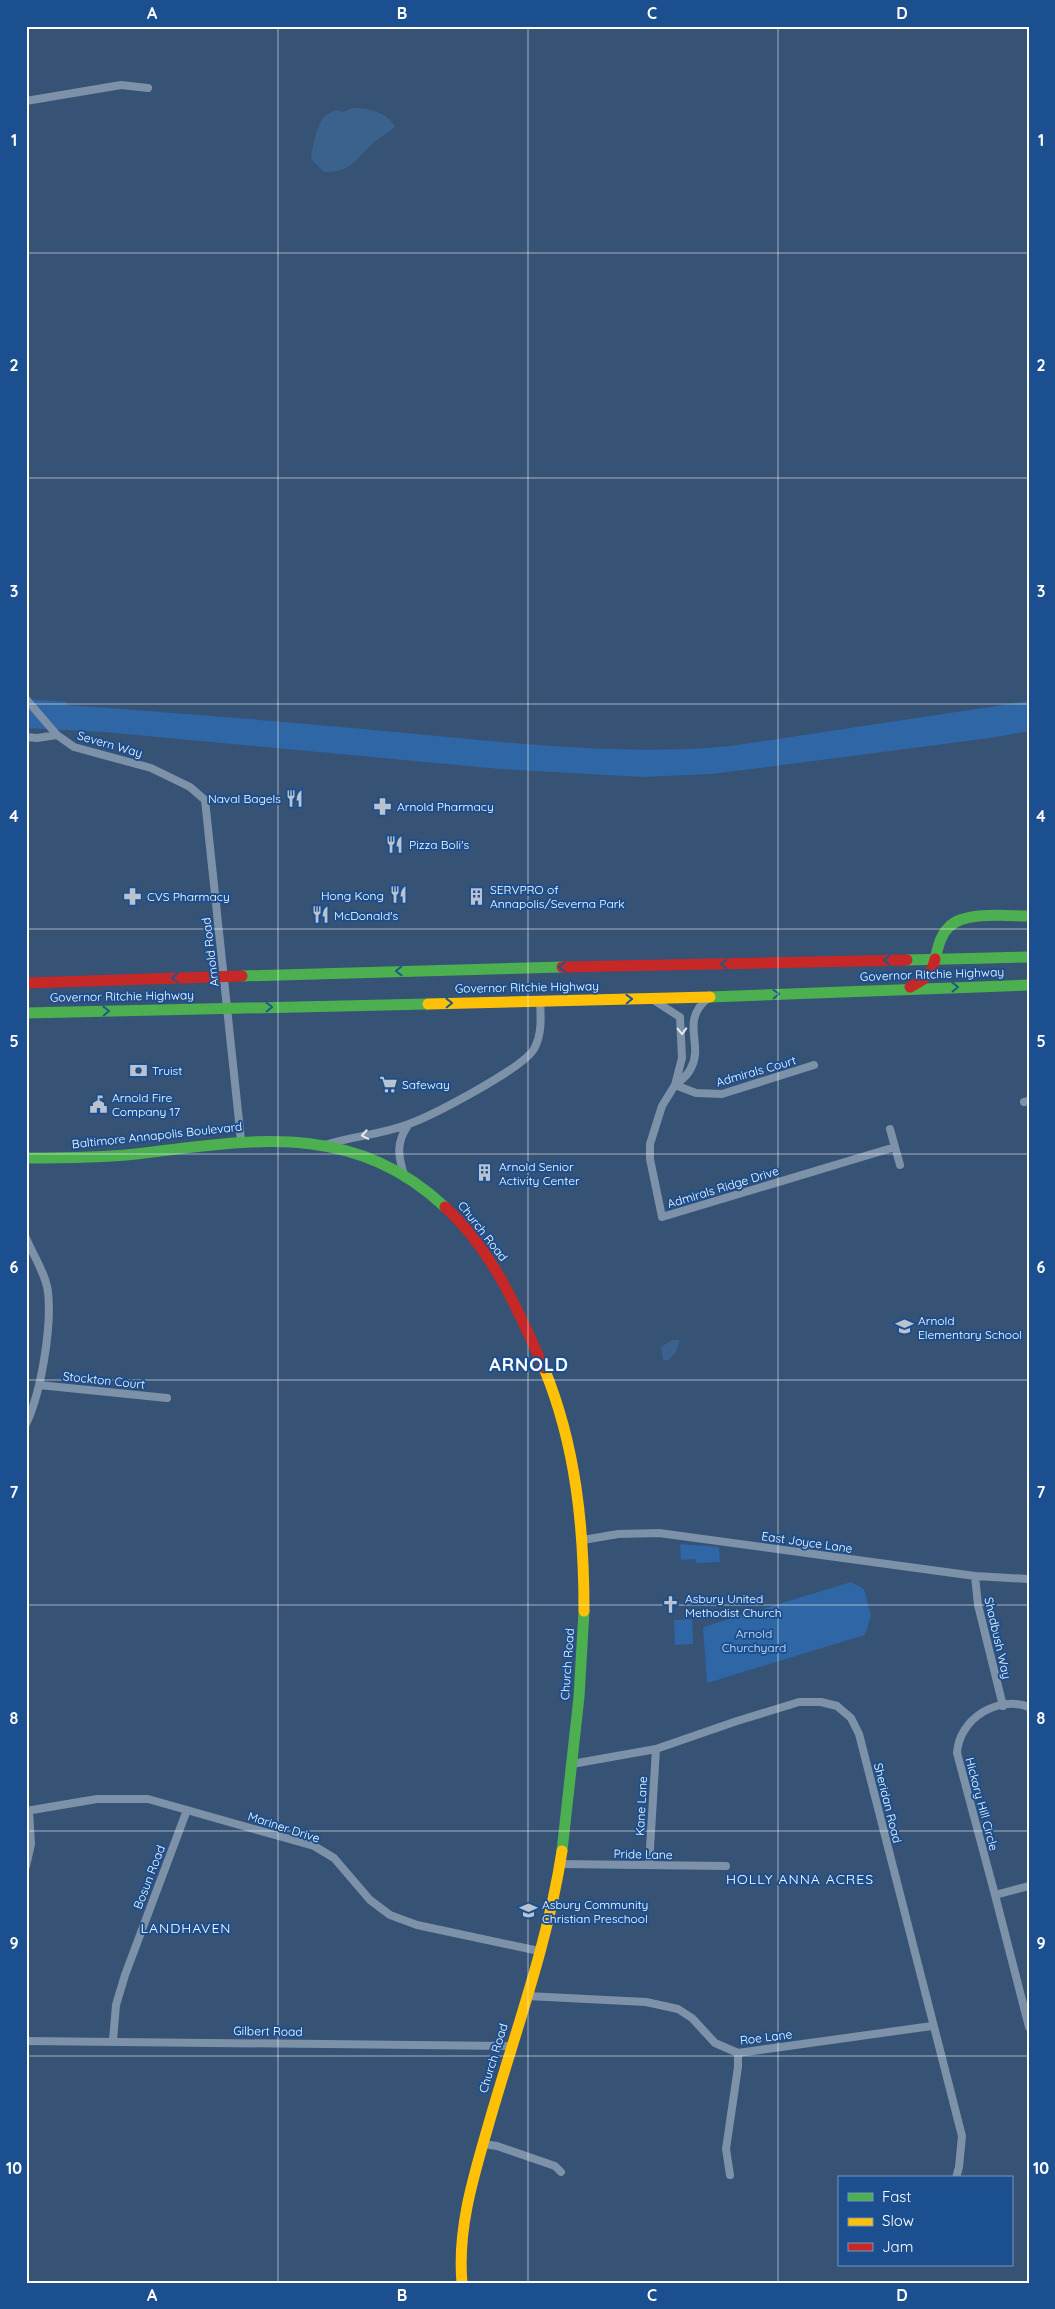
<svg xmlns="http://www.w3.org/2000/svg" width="1055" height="2309" font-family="Quicksand,sans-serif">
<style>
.green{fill:#2f66a5}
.water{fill:#3b618d}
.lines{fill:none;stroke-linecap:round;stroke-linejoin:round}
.street{stroke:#7d92a8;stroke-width:8}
.fast{stroke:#4caf50;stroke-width:11}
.slow{stroke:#ffc107;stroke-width:11}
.jam{stroke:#c62828;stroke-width:11}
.oneway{stroke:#205989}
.oneway2{stroke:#e5e9ee}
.grid{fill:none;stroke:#fff;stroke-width:1;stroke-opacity:0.55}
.labels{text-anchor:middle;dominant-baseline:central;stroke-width:4;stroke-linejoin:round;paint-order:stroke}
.street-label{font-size:12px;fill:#fff;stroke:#1b4f8f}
.poi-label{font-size:12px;fill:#fff;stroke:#1b4f8f;text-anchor:start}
.park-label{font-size:12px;fill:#cfe3fa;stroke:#1b4f8f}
.neighbourhood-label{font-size:14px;letter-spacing:1px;fill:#fff;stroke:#1b4f8f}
.district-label{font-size:18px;font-weight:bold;letter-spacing:1px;fill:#fff;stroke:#1b4f8f}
.neatline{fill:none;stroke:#fff;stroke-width:2}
.grid-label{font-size:16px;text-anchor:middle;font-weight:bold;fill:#fff}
</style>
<rect width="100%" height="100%" fill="#365274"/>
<!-- green -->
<path class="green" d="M26,699L67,702L66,705C183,713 300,723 417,734C522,744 625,756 730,746L1029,701V731L990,738L760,768L711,774L643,777L500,769L104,732L26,728Z
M680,1544L719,1547L720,1562L696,1563L695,1559L681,1560Z
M851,1582L864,1589L871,1616L865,1635L707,1683L703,1627Z
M692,1619L693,1644L675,1645L674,1620Z"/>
<!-- water -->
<path class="water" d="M353,108C368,108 386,112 395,126C389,133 383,135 377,140C357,156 354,173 324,172L311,159C312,148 317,123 325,116C328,113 333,112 336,110L343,112Z
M672,1340H680L676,1352L669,1360H663L661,1347Z"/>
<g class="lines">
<!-- street -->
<path class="street" d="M26,101L121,85L148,88
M26,699L57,735L74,747L151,768L190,787L205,800L241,1140
M26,737L37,738L57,735
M655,1001L680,1017L682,1058L675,1085L662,1106L650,1144V1159L662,1217L895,1147
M675,1085L696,1093L722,1094L814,1065
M675,1085C681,1080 688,1076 691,1068C704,1044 680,1022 707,999
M1024,1102L1029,1101
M890,1129L900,1165
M325,1145C351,1136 380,1135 406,1125C430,1117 522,1069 534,1049C542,1035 541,1017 540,1001
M404,1175C398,1155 396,1143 408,1125
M26,1238C33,1255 46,1274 48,1292C52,1327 41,1393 26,1424
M39,1385L167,1398
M583,1540L618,1534L659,1533L975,1576L1029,1579
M975,1576L978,1605L1003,1706
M1029,1707C997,1695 959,1719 957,1753L995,1895L1029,1886
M572,1764L656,1749L737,1721L799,1702H821L837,1706L851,1718L859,1734L962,2136L959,2167L956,2178
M26,1811L97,1799H148L314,1846L334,1858L370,1900L390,1915L417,1925L539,1951
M559,1864L726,1866
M649,1865L656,1749
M26,1866L31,1844L29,1811
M995,1895L1029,2027
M527,1996L646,2002L678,2009L692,2018L715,2043L738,2053L932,2026
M113,2040L116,2005L125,1975L187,1810
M26,2041L510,2046
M483,2144L497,2146L555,2166L561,2172
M730,2175L726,2149L738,2067V2053"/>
<!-- fast -->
<path class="fast" d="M935,959C938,948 940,935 949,927C964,911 1008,916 1029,916
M907,960L1029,957
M242,976L562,967
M710,997L1029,985
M26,1013L428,1004
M26,1158C63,1158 99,1158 136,1154C252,1140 351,1120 445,1207
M562,1851L579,1697L584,1611"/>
<!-- slow -->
<path class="slow" d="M428,1004L710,997
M544,1368C576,1446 584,1527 584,1611
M462,2283C457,2228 474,2175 489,2123C515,2032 548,1943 562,1851"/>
<!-- jam -->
<path class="jam" d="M562,967L907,960
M26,983L242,976
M910,987C924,980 932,975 935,959
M445,1207C493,1251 518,1310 544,1368"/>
</g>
<!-- one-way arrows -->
<defs><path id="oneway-chevron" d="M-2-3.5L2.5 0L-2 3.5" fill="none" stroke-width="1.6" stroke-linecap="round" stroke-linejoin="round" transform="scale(1.25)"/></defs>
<g class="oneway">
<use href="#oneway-chevron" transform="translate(887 960) rotate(179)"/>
<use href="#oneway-chevron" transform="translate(724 964) rotate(179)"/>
<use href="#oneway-chevron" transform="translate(562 967) rotate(179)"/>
<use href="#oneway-chevron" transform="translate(399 971) rotate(179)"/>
<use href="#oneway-chevron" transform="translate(175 978) rotate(178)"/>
<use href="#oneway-chevron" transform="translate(955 987) rotate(-1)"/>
<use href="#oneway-chevron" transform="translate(776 994) rotate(-2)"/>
<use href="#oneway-chevron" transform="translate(629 999) rotate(-2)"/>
<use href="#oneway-chevron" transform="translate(449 1003) rotate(-1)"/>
<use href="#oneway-chevron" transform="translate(269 1007) rotate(-1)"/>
<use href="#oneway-chevron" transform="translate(106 1011) rotate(-1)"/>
</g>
<g class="oneway2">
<use href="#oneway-chevron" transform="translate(682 1031) rotate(88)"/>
<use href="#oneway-chevron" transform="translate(365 1135) rotate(170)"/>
</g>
<!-- grid -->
<path class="grid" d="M278,26V2283M528,26V2283M778,26V2283M26,253H1029M26,478H1029M26,704H1029M26,929H1029M26,1154H1029M26,1380H1029M26,1605H1029M26,1831H1029M26,2056H1029"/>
<!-- icons -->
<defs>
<symbol id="restaurant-bare" viewBox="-9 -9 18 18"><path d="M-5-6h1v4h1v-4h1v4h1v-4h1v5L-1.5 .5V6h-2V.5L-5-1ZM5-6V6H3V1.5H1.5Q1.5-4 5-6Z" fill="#b9c2ce" stroke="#1b4f8f" stroke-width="2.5" paint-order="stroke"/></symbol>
<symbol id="pharmacy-bare" viewBox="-9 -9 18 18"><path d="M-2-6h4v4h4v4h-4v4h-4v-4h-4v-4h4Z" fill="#b9c2ce" stroke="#1b4f8f" stroke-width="2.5" paint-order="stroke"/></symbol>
<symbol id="building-bare" viewBox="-9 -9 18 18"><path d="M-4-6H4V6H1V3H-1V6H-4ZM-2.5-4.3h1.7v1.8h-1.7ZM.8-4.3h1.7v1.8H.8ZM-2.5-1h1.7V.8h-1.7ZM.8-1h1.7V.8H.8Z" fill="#b9c2ce" stroke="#1b4f8f" stroke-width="2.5" paint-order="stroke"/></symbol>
<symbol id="bank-bare" viewBox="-9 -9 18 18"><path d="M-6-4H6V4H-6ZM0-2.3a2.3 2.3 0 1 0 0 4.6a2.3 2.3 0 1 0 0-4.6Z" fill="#b9c2ce" stroke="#1b4f8f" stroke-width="2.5" paint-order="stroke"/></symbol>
<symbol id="supermarket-bare" viewBox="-9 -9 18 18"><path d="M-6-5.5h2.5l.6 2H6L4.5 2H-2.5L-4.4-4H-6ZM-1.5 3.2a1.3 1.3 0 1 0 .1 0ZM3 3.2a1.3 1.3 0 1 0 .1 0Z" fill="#b9c2ce" stroke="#1b4f8f" stroke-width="2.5" paint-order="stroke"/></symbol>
<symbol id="civic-bare" viewBox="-9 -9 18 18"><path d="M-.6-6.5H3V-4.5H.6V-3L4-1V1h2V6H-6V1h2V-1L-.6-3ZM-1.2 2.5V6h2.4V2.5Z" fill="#b9c2ce" stroke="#1b4f8f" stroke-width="2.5" paint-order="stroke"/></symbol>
<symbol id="school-bare" viewBox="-9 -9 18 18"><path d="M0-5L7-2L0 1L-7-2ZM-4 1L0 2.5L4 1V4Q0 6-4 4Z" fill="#b9c2ce" stroke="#1b4f8f" stroke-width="2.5" paint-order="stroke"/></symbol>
<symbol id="church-bare" viewBox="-9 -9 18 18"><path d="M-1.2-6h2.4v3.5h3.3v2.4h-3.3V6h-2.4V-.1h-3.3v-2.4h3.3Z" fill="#b9c2ce" stroke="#1b4f8f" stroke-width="2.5" paint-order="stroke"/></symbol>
</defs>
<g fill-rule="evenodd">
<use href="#restaurant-bare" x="282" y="786" width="25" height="25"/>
<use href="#pharmacy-bare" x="370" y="794" width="25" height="25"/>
<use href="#restaurant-bare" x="382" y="832" width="25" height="25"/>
<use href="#restaurant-bare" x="386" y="882" width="25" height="25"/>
<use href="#pharmacy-bare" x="120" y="884" width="25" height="25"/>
<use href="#building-bare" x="464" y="884" width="25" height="25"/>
<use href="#restaurant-bare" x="308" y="902" width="25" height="25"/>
<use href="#bank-bare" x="126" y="1058" width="25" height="25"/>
<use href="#supermarket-bare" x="376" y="1072" width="25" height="25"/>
<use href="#civic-bare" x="86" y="1092" width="25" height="25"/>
<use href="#building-bare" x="472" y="1160" width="25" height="25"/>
<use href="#school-bare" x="892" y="1314" width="25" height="25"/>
<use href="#church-bare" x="658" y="1592" width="25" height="25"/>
<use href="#school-bare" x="516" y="1898" width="25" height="25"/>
</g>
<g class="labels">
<!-- street labels -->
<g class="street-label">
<text transform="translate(110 744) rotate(16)">Severn Way</text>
<text transform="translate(210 952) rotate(-97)">Arnold Road</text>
<text transform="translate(932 974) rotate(-2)">Governor Ritchie Highway</text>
<text transform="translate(527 987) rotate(-1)">Governor Ritchie Highway</text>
<text transform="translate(122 996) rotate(-1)">Governor Ritchie Highway</text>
<text transform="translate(756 1071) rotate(-16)">Admirals Court</text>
<text transform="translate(157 1135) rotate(-6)">Baltimore Annapolis Boulevard</text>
<text transform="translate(723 1187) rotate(-17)">Admirals Ridge Drive</text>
<text transform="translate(483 1231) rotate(52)">Church Road</text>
<text transform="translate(104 1380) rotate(6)">Stockton Court</text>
<text transform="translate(807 1542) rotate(8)">East Joyce Lane</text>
<text transform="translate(998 1638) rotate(77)">Shadbush Way</text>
<text transform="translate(567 1664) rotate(-86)">Church Road</text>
<text transform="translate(888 1803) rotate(76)">Sheridan Road</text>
<text transform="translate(982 1804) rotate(75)">Hickory Hill Circle</text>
<text transform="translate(641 1806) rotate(-87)">Kane Lane</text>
<text transform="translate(284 1827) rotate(18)">Mariner Drive</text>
<text transform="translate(643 1854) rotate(1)">Pride Lane</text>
<text transform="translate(149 1877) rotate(-69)">Bosun Road</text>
<text transform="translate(268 2031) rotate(1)">Gilbert Road</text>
<text transform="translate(766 2037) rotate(-7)">Roe Lane</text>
<text transform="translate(493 2058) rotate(-73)">Church Road</text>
</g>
<!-- poi labels -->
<g class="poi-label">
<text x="281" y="798" text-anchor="end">Naval Bagels</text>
<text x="397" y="806">Arnold Pharmacy</text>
<text x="409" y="844">Pizza Boli's</text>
<text x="490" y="889">SERVPRO of<tspan x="490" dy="14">Annapolis/Severna Park</tspan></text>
<text x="384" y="895" text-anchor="end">Hong Kong</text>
<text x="147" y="896">CVS Pharmacy</text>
<text x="334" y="915">McDonald's</text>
<text x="152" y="1070">Truist</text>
<text x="402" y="1084">Safeway</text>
<text x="112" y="1097">Arnold Fire<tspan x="112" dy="14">Company 17</tspan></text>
<text x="499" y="1166">Arnold Senior<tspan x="499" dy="14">Activity Center</tspan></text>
<text x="918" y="1320">Arnold<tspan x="918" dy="14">Elementary School</tspan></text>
<text x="685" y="1598">Asbury United<tspan x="685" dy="14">Methodist Church</tspan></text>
<text x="542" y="1904">Asbury Community<tspan x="542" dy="14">Christian Preschool</tspan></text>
</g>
<!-- park labels -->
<g class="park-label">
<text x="754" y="1633">Arnold<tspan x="754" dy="14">Churchyard</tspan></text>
</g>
<!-- neighbourhood labels -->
<g class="neighbourhood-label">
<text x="800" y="1879">HOLLY ANNA ACRES</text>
<text x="186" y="1928">LANDHAVEN</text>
</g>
<!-- district labels -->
<g class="district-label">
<text x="529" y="1364">ARNOLD</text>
</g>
</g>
<!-- border -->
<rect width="1055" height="2309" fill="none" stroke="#1b4f8f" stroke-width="55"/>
<!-- legend -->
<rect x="838" y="2176" width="175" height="90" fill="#1b4f8f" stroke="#7695bc"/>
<rect x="848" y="2193" width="25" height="8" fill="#4caf50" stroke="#7695bc"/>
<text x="882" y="2202" font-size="15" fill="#ffffff">Fast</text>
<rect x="848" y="2218" width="25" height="8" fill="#ffc107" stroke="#7695bc"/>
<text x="882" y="2226" font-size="15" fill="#ffffff">Slow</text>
<rect x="848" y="2243" width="25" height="8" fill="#c62828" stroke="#7695bc"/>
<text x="882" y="2252" font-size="15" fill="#ffffff">Jam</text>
<rect x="28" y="28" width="1000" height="2254" class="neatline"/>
<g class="grid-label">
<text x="152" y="19">A</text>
<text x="402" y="19">B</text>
<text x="652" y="19">C</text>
<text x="902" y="19">D</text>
<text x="14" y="146">1</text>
<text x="1041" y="146">1</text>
<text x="14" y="371">2</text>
<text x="1041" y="371">2</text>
<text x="14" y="597">3</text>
<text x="1041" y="597">3</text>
<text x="14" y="822">4</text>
<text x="1041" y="822">4</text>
<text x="14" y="1047">5</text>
<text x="1041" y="1047">5</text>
<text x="14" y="1273">6</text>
<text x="1041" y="1273">6</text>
<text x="14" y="1498">7</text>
<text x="1041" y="1498">7</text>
<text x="14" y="1724">8</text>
<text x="1041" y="1724">8</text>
<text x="14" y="1949">9</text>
<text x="1041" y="1949">9</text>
<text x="14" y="2174">10</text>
<text x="1041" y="2174">10</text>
<text x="152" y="2301">A</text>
<text x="402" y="2301">B</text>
<text x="652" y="2301">C</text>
<text x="902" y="2301">D</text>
</g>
</svg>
